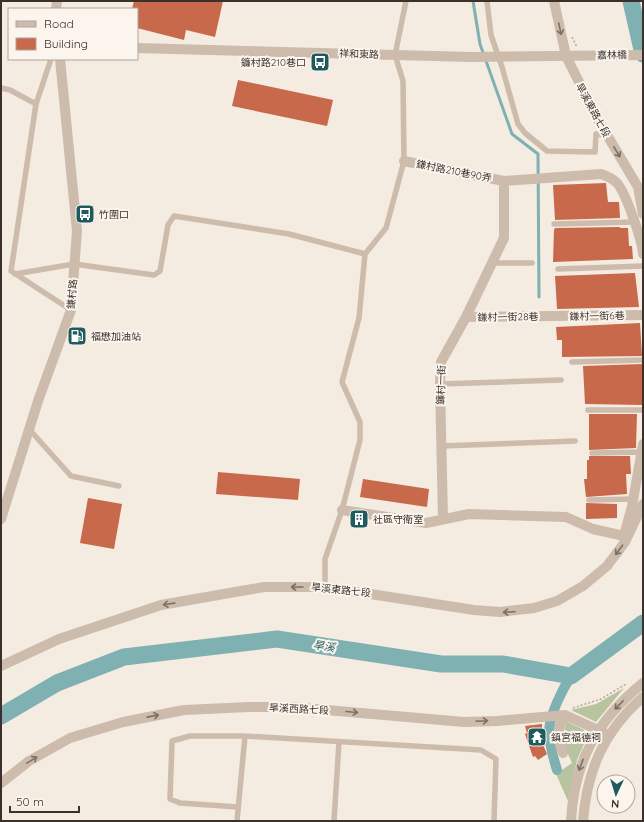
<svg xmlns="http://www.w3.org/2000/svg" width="644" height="822" font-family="Quicksand,'Noto Sans TC',sans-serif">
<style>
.green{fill:#b8c4a0}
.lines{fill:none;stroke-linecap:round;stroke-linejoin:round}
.stream{stroke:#7fb0b2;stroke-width:3}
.canal{stroke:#7fb0b2;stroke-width:10}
.river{stroke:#7fb0b2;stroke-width:17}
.building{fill:#c8694b}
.path{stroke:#b9a596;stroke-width:1.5;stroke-dasharray:2 2;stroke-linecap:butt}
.service{stroke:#cdbbac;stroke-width:5.5}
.minor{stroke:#cdbbac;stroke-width:10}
.tertiary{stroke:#cdbbac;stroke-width:10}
.oneway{stroke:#7d6f65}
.labels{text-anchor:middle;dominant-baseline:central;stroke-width:4;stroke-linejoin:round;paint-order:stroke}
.street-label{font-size:10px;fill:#3b302b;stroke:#fbf5ee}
.poi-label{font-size:10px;fill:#3b302b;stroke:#fbf5ee;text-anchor:start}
.water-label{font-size:11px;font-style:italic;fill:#1f5a5e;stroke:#fbf5ee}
</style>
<rect width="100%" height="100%" fill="#f4ebe1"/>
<!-- green -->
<path class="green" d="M624,688L596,722L571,710L596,704Z
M566,721L584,730L587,737L577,760L568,801L556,774L572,763L563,743Z"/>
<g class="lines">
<!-- stream -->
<path class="stream" d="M473,1L480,44L512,134L538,154L539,297"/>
<!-- canal -->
<path class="canal" d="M557,770C553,757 549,744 549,731C550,714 562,690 571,676"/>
<!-- river -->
<path class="river" d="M631,1L643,54
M1,716L57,683L124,657L277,639L441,664H503L571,676L643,623"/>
</g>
<!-- building -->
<path class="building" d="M134,1H223L215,37L186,30L184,40L137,28V9H132Z
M238,80L333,100L327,126L232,106Z
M606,183L608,202H619L620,218L555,220L553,185Z
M620,227V228H628L629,246H632L633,259L553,262L554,230L555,228Z
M635,273L639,307L557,309L555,276Z
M640,323L642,356L562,357V340H557L556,327Z
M643,364V405L585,404L583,366Z
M589,414H637L636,448L589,450Z
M589,456H630L631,474H626L627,494L586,497L584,479H587V460H589Z
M218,472L300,479L298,500L216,494Z
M363,479L429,489L427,507L360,497Z
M88,498L122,504L114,549L80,543Z
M586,503L617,504V518L586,519Z
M542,724V738H540L547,754L538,760L535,756L533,757L525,734L527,733L525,726Z"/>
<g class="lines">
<!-- path -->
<path class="path" d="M572,37L577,47
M573,708L601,699L626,684"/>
<!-- service -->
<path class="service" d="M487,1L491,35L502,67L518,124L525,133L547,151L595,152L596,134L606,135
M51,59L36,104L11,271L71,310
M1,88L10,90L36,104
M554,224L634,222
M365,254L386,228L404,161L403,81L395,55L406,1
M492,263H532
M558,269L643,266
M15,274L74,264L154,275L160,271L168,225L174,216L289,234L365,254
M572,362L643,360
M440,384L561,380
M588,410H643
M29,429L71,476L119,486
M441,446L575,441
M592,453L642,452
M589,500L633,499
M325,587V559L342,510L360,440V422L342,382L359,318L365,254
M238,807L180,803L170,799L172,741L190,736H245L481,750L496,759L494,821
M237,821L245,736
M334,821L339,742"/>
<!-- minor -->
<path class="minor" d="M554,1L566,56L598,120L638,187L643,214
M404,161L504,181L601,174C607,176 612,178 617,183C626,193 642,240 643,254
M466,317L643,315
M342,510L426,523L469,514L566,517L593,529L624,536L632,506L643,444
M443,518L440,384L441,362L466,317L504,238V181
M1,666L59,639L161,605L264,587H325L474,610L500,612L534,608L557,601L583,586L607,566L625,542L643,504
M563,753C557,740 557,727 565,715
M1,783L29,761L70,738L123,722L184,710L249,707H292L464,722L497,721L565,715L609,735"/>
<!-- tertiary -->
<path class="tertiary" d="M56,9L57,1
M137,48L471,57L643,55
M1,519L38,401L71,310L77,231L60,59
M571,821C574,762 597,720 643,683
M583,821C587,770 604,731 643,697"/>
</g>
<!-- one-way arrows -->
<defs><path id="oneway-shaft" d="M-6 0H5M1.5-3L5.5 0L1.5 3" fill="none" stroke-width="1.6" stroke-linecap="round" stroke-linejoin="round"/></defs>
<g class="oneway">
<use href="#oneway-shaft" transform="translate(560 29) rotate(78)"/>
<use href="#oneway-shaft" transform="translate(617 152) rotate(59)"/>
<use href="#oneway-shaft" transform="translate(619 550) rotate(127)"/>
<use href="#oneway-shaft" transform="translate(297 587) rotate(180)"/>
<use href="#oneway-shaft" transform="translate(169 604) rotate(171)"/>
<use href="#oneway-shaft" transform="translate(509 612) rotate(177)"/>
<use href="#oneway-shaft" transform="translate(619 705) rotate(134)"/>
<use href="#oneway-shaft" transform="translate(352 712) rotate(5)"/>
<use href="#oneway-shaft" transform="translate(153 716) rotate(-11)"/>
<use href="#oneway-shaft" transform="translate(482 721) rotate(-3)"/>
<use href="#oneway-shaft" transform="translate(32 760) rotate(-32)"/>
<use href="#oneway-shaft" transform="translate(581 765) rotate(110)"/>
</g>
<!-- icons -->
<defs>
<symbol id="bus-square" viewBox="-11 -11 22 22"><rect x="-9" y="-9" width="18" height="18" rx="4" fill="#1f5a5e" stroke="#fbf5ee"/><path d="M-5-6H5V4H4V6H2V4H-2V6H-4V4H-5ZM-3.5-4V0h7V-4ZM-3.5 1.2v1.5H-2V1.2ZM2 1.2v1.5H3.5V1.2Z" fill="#fff"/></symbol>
<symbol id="fuel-square" viewBox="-11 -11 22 22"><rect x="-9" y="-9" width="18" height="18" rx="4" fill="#1f5a5e" stroke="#fbf5ee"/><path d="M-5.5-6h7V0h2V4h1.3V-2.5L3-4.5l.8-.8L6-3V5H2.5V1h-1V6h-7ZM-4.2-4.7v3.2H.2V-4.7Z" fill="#fff"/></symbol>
<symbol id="building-square" viewBox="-11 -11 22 22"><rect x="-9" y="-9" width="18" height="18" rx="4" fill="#1f5a5e" stroke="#fbf5ee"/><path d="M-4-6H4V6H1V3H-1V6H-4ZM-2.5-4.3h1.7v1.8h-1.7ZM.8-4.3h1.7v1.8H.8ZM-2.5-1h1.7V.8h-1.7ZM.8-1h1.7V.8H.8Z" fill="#fff"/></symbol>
<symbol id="temple-square" viewBox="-11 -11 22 22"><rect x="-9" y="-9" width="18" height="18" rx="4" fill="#1f5a5e" stroke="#fbf5ee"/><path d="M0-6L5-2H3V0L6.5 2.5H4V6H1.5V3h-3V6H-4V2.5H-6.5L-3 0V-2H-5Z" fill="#fff"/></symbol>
</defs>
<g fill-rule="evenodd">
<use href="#bus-square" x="309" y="51" width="22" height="22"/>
<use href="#bus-square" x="74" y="203" width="22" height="22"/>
<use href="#fuel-square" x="66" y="325" width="22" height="22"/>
<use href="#building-square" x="348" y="508" width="22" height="22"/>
<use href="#temple-square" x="526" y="726" width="22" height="22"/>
</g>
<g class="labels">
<!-- street labels -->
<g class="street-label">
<text transform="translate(359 54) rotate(2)">祥和東路</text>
<text transform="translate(612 55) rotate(-1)">嘉林橋</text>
<text transform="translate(593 110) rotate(61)">旱溪東路七段</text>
<text transform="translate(454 171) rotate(11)">鎌村路210巷90弄</text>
<text transform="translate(72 294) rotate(-85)">鎌村路</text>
<text transform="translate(597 316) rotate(-1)">鎌村一街6巷</text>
<text transform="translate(508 317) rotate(-1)">鎌村一街28巷</text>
<text transform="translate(441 385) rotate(-88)">鐮村一街</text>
<text transform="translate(341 590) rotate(6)">旱溪東路七段</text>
<text transform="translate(299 709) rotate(3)">旱溪西路七段</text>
</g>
<!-- poi labels -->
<g class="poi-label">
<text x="306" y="62" text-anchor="end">鐮村路210巷口</text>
<text x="99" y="214">竹圍口</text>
<text x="91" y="336">福懋加油站</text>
<text x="373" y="519">社區守衛室</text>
<text x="551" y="737">鎮宮福德祠</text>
</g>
<!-- water labels -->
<g class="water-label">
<text transform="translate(324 646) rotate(9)">旱溪</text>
</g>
</g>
<!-- border -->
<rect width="644" height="822" fill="none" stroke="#3b302b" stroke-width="4"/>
<!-- legend -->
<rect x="8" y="8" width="130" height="52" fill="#fbf5ee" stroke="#aea6a0"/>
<rect x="16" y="21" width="20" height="6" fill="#cdbbac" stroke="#aea6a0"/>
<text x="44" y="28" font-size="12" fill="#3b302b">Road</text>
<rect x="16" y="38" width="20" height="12" fill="#c8694b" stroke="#aea6a0"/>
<text x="44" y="48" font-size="12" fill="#3b302b">Building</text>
<!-- north arrow -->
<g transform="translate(616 794) rotate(184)"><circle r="19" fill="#fbf5ee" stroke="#aea6a0"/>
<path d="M0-3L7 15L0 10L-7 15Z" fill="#1f5a5e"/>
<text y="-6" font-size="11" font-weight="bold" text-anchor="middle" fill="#3b302b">N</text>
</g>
<!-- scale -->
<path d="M10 806v6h69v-6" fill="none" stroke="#3b302b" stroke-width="2"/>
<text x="16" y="806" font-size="12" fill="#3b302b" stroke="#fbf5ee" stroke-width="3" paint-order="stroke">50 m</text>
</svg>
